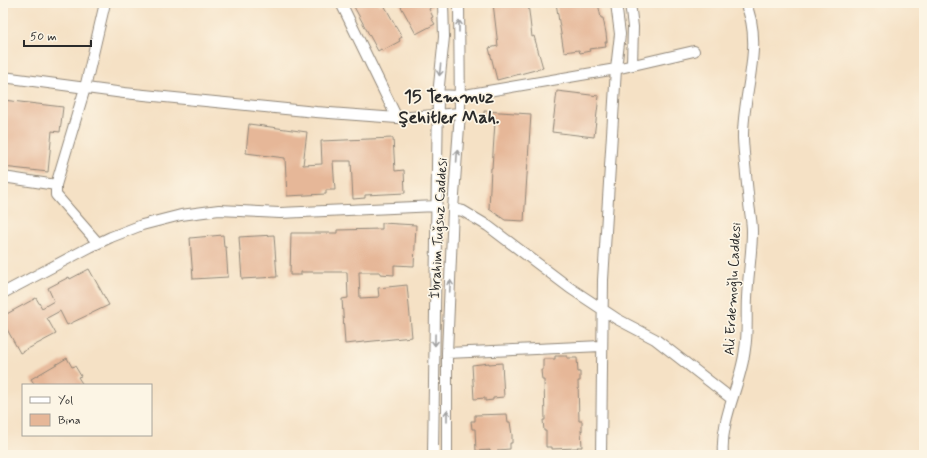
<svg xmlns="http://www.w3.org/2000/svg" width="927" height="458" font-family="Mynerve,sans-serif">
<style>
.building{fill:#e6b798}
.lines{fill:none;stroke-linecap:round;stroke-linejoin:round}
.minor-casing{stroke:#908678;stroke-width:12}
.path{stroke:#908678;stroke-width:1.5;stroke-dasharray:1 3;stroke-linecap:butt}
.minor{stroke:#fff;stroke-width:10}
.oneway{stroke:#a0a0a0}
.labels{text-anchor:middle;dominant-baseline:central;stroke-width:3.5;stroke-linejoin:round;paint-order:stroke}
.street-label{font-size:14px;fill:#2b2b2b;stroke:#fcf5e5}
.district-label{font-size:18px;font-weight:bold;fill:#2b2b2b;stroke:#fcf5e5}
</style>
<rect width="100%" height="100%" fill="#fcf5e5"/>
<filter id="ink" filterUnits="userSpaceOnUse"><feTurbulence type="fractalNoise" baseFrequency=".025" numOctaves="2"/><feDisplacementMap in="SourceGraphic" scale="8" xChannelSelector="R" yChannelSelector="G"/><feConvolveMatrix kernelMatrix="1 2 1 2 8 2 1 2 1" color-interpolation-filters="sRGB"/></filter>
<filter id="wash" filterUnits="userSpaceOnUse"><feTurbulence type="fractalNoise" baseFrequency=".012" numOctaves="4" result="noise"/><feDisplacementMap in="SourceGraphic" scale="16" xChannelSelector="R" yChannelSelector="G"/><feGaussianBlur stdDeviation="0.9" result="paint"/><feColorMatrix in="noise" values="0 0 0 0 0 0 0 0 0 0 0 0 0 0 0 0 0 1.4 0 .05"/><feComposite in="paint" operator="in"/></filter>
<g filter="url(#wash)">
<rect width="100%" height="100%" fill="#f5e1c5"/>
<g id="blocks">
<!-- building -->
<path class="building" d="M352,3H379L380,5L383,3L402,37L399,39L400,41L382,51L381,49L378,51Z
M399,3H437L429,9L433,17L431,18L435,24L416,34Z
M493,3H528L532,37L534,36L543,68L497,80L489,48L498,46Z
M556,3H598L601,18H603L606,33L607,42H605L606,47L589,49L590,51L580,53L579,50L564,52Z
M557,91L599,96L594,137L552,132Z
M3,100L63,107L60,132L52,131L48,172L3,167L7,126H3Z
M484,111L531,114L524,221L505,220L489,209L491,168H492L495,122H484Z
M249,124L307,132L303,165L322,164L321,141L393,138L395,171L404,170L405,193L365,195V198L353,199L351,161H333L335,190H326V194L287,196L285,158L246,153Z
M382,223L416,225L414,266L394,265V275L380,274V272H359L360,298L379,297L378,288L407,285L412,337L345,344L342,299L348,298L347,272H301V275H290L291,233H337V230L382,229Z
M223,235L224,247H226L228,277L193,279L190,238Z
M274,235L277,277L242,279L239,237Z
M89,269L109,305L67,325L60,311L47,318L56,334L20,353L3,322V316L36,298L42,308L54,301L48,288L69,277L70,279Z
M555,356H567V358H577L578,372H580V381H578L579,421H582V431L581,430L582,447H577L578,448L552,449V447H546V431H544L543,420H545L544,380H542L541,370H543V359H555Z
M67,358L72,367L75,366L81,376L78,377L83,385H35L31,379Z
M489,363V364L502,363L504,397L493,398V400L485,401V398L474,399L472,365Z
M507,414L508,422H510L512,435V443H510V449L498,450V452L490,453V450L476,451L475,429H472L471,421H475V415Z"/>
</g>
</g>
<g filter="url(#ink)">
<use href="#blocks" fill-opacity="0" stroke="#908678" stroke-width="1"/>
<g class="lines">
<defs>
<path id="minor" d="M341,3L397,118
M630,3L633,27L632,65
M3,77L124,93L316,112L397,118L460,113
M438,95L459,96L616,69L694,51
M3,177L56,185
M453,209L463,211L488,226L570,288L617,319L655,339L732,399
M98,243L56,195V185L85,88L105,3
M3,293L90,247L111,237L142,225L181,215L219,210L280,213L437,206
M447,353L602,346
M433,455L438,95L444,37L443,3
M447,455V353L453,209L460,113L459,3
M601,455L603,280L616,69L620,34L616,3
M723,455C720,418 741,385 745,349C748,332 746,315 747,298C748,275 752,253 752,231C752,222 750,213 749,204C747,182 744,160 743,138C742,94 765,44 745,3"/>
</defs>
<!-- minor casing -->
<use href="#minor" class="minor-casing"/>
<!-- path -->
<path class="path" d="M757,6L772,3"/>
<!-- minor -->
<use href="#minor" class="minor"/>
</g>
<!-- one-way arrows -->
<defs><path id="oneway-shaft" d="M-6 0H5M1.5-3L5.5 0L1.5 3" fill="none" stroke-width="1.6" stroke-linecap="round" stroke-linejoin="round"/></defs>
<g class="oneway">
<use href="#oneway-shaft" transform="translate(459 26) rotate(-90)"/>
<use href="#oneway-shaft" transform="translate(440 70) rotate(96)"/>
<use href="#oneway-shaft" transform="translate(457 156) rotate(-86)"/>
<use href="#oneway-shaft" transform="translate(450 286) rotate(-87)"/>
<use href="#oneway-shaft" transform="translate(435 340) rotate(91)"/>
<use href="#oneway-shaft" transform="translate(447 416) rotate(-90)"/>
</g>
</g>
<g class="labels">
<!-- street labels -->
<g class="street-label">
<text transform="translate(439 228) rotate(-87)">İbrahim Tuğsuz Caddesi</text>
<text transform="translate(733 289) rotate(-87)">Ali Erdemoğlu Caddesi</text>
</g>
<!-- district labels -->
<g class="district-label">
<text x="449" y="97">15 Temmuz<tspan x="449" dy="21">Şehitler Mah.</tspan></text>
</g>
</g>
<!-- margin -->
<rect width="927" height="458" fill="none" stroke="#fcf5e5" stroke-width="16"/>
<!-- legend -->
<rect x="22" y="384" width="130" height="52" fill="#fcf5e5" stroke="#a8a49b"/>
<rect x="30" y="397" width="20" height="6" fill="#ffffff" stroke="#a8a49b"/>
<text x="58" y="404" font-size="12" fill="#2b2b2b">Yol</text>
<rect x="30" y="414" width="20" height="12" fill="#e6b798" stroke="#a8a49b"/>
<text x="58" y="424" font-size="12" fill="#2b2b2b">Bina</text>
<!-- scale -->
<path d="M24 40v6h67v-6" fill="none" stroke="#2b2b2b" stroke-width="2"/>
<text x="30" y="40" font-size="12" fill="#2b2b2b" stroke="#fcf5e5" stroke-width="3" paint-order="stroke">50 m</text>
</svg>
